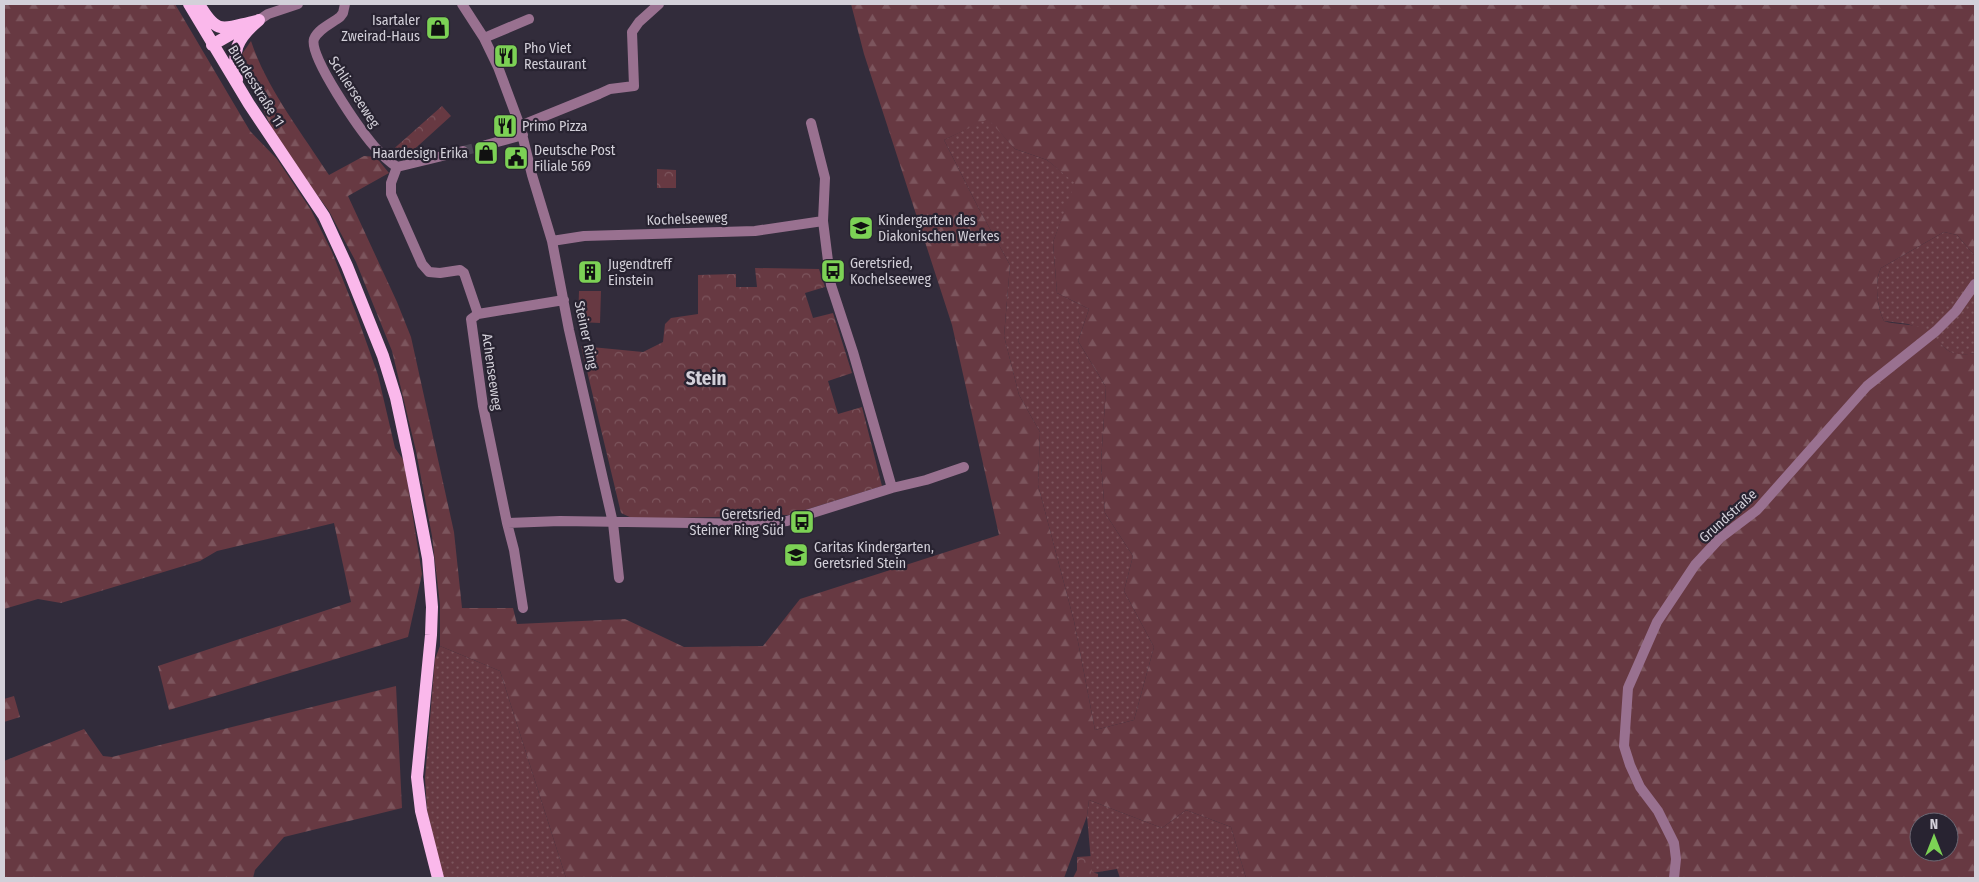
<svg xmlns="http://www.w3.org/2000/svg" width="1979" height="882" font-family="'Fira Sans Condensed',sans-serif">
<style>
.grass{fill:url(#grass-dots)}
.forest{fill:url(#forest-firs);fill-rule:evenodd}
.park{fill:url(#park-crowns)}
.garden{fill:#673942}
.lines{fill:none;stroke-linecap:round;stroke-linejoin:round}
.minor-tunnel{stroke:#4a4553;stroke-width:10;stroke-dasharray:10 5;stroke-linecap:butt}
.minor{stroke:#997190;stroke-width:10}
.major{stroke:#fab8eb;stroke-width:12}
.labels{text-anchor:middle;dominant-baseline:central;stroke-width:4.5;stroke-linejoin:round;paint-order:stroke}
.poi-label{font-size:14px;fill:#d3d0d9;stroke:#282331;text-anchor:start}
.street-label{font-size:14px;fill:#d3d0d9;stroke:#282331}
.district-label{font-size:19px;font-weight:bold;fill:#d3d0d9;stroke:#282331}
</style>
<defs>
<pattern id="grass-dots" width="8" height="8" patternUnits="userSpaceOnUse" patternTransform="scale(1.25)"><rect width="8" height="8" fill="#673942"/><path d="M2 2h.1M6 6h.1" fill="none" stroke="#7c555d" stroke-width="1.8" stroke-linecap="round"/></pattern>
<pattern id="forest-firs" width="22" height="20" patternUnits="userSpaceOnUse" patternTransform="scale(1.25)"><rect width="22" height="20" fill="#673942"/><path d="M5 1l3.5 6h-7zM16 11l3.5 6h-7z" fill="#7c555d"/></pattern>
<pattern id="park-crowns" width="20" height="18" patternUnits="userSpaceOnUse" patternTransform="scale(1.25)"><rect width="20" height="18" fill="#673942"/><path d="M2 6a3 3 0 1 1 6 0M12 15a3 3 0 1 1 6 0" fill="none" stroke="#7c555d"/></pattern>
</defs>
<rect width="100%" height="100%" fill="#322c3b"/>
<!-- grass -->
<path class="grass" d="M988,118L1015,149L1047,160L1076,183L1053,242L1057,293L1089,309L1078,341L1106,387L1101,463L1105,513L1133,556L1124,591L1154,647L1134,720L1095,730L1074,621L1038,485L1040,432L1019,395L1004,336L1010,265L979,209L944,140Z
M1944,232L1957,235L1975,256V277L1964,294L1931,333L1908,324L1884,321C1877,308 1874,281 1881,268Z
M1975,288V353C1955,357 1949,354 1935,338L1960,310Z
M440,646L500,671L566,878H443L427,810L425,778L435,659Z
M1089,800L1162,828L1186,810L1231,827L1246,878H1120L1117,869L1092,873L1087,816Z"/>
<!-- forest -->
<path class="forest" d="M4,4H175L250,131L277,159L311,210L332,252L356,313L378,375L395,448L404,461L422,574L408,637L169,710L158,666L351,602L334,523L217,551L200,561L61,603L38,599L4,609Z
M851,4H1975V256L1957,235L1944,232L1881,268C1874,281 1877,308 1884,321C1895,325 1907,323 1919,327C1946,337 1938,360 1975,353V878H1246L1231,827L1186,810L1162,828L1089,800L1087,816L1064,878H566L500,671L440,646V605L432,536L416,451L392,351L356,262L329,211L277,141L258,97L241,71L242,54L251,41C267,89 302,133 329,175L364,156L376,157L389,173L348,196L397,302L411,337L454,532L462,608H513L517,624L625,619L684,647L763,646L800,599L999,535L952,325L864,54ZM988,119L1015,149L1047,160L1075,183L1053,242L1057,293L1089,309L1078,341L1106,387L1101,463L1105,513L1133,556L1124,591L1154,647L1134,720L1095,730L1074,621L1038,485L1040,432L1019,395L1004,336L1010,265L979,209L944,140ZM1919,822H1949V852H1919Z
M396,686L402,808L284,837L255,870L253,878H4V761L84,729L103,756L112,757Z
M14,696L20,717L4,722V699Z"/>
<!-- park -->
<path class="park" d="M442,106L451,116L408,155L389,153Z
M657,169L676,170V188H657Z
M755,268L819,269L825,287L805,293L813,318L833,313L852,373L828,381L838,414L862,407L882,486L789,515L634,519L621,513L581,346L643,352L663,342L665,324L671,318L698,314V275L736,274V287H757Z
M1092,856V872L1098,874V878H1073L1077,870V857Z"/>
<!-- garden -->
<path class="garden" d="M579,291H601L600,323L578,322Z"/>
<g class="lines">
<!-- minor-tunnel -->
<path class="minor-tunnel" d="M463,151L486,145"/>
<!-- minor -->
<path class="minor" d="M345,4L343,13L340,17C332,23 318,29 314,39C308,56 361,131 374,146C381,154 388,161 397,167
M462,4L484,38L498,67L520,126L532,175L552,241L569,330L613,523L619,578
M259,20L268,14L298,4
M484,38L529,19
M520,126L599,94L610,89L634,86L632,32L639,22L659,4
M486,145L523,135
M397,167L391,183V194L422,264L429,272L440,273L460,270L464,273L478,314
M397,167L463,151
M552,241L584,236L755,231L823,221
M564,300L478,314L471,319L483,406L507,523L560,521L759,524L787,521L892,488L853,352L831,285L823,221L825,178L811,123
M892,488L926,480L964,467
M507,523L514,550L523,608
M1674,878L1676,859L1674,843L1658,811L1640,787L1630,765L1624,746L1628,688L1657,622L1695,565L1720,538L1757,510L1867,386L1936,331L1956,311L1975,284"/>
<!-- major -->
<path class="major" d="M189,4L249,104L324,216L347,266L383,356L396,398L408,454L428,558L432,607L431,635L417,777L421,811L438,878
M199,4C218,37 224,28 256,21
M212,45L240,29
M237,80C232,51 236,39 259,20"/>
</g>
<!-- icons -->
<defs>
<symbol id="shop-square" viewBox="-11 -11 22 22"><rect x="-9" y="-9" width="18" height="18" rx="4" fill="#7cd155" stroke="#282331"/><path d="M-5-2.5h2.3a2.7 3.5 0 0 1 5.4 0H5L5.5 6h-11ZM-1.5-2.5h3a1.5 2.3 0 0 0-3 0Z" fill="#111"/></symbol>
<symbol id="restaurant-square" viewBox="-11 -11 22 22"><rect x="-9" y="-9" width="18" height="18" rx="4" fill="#7cd155" stroke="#282331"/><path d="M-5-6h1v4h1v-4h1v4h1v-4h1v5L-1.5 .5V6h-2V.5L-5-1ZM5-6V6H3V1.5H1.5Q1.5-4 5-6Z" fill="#111"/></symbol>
<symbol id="civic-square" viewBox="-11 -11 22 22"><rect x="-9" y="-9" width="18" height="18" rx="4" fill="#7cd155" stroke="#282331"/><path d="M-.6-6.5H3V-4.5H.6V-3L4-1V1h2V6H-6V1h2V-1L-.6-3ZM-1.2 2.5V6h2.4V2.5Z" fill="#111"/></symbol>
<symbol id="school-square" viewBox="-11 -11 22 22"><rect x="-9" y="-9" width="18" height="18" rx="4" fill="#7cd155" stroke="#282331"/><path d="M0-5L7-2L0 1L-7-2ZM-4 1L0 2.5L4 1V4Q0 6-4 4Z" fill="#111"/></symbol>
<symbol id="bus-square" viewBox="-11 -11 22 22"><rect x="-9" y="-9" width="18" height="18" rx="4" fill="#7cd155" stroke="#282331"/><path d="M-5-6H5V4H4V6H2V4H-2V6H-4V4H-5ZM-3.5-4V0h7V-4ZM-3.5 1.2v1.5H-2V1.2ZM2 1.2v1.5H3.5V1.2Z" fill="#111"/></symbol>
<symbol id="building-square" viewBox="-11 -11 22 22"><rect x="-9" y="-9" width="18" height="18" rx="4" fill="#7cd155" stroke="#282331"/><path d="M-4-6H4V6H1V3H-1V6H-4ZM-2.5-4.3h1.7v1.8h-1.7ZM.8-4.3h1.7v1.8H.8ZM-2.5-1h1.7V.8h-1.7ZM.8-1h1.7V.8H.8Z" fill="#111"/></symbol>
</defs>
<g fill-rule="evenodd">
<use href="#shop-square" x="424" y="14" width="28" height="28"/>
<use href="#restaurant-square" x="492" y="42" width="28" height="28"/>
<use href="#restaurant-square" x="491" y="112" width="28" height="28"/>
<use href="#shop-square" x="472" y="139" width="28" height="28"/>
<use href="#civic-square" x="502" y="144" width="28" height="28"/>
<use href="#school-square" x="847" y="214" width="28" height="28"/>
<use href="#bus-square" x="819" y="257" width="28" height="28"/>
<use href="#building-square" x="576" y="258" width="28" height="28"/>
<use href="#bus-square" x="788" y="508" width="28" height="28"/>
<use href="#school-square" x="782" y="541" width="28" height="28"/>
</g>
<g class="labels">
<!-- poi labels -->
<g class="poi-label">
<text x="420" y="20" text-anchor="end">Isartaler<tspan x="420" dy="16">Zweirad-Haus</tspan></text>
<text x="524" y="48">Pho Viet<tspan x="524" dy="16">Restaurant</tspan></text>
<text x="522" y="126">Primo Pizza</text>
<text x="534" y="150">Deutsche Post<tspan x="534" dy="16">Filiale 569</tspan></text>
<text x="468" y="153" text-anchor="end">Haardesign Erika</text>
<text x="878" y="220">Kindergarten des<tspan x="878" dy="16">Diakonischen Werkes</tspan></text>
<text x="850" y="263">Geretsried,<tspan x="850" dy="16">Kochelseeweg</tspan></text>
<text x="608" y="264">Jugendtreff<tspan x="608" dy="16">Einstein</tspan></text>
<text x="784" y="514" text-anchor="end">Geretsried,<tspan x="784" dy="16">Steiner Ring Süd</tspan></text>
<text x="814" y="547">Caritas Kindergarten,<tspan x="814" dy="16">Geretsried Stein</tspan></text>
</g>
<!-- street labels -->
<g class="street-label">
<text transform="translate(256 86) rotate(58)">Bundesstraße 11</text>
<text transform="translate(354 92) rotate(57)">Schlierseeweg</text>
<text transform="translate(687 219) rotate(-2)">Kochelseeweg</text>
<text transform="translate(586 335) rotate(78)">Steiner Ring</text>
<text transform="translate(492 372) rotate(82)">Achenseeweg</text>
<text transform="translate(1728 516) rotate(-42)">Grundstraße</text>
</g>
<!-- district labels -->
<g class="district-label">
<text x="706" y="378">Stein</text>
</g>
</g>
<!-- border -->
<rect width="1979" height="882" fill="none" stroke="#d3d0d9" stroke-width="10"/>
<!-- north arrow -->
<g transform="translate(1934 837)"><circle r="24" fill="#282331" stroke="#6c6874"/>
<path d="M0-4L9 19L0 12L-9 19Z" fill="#7cd155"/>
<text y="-8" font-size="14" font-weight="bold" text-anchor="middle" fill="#d3d0d9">N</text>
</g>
</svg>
